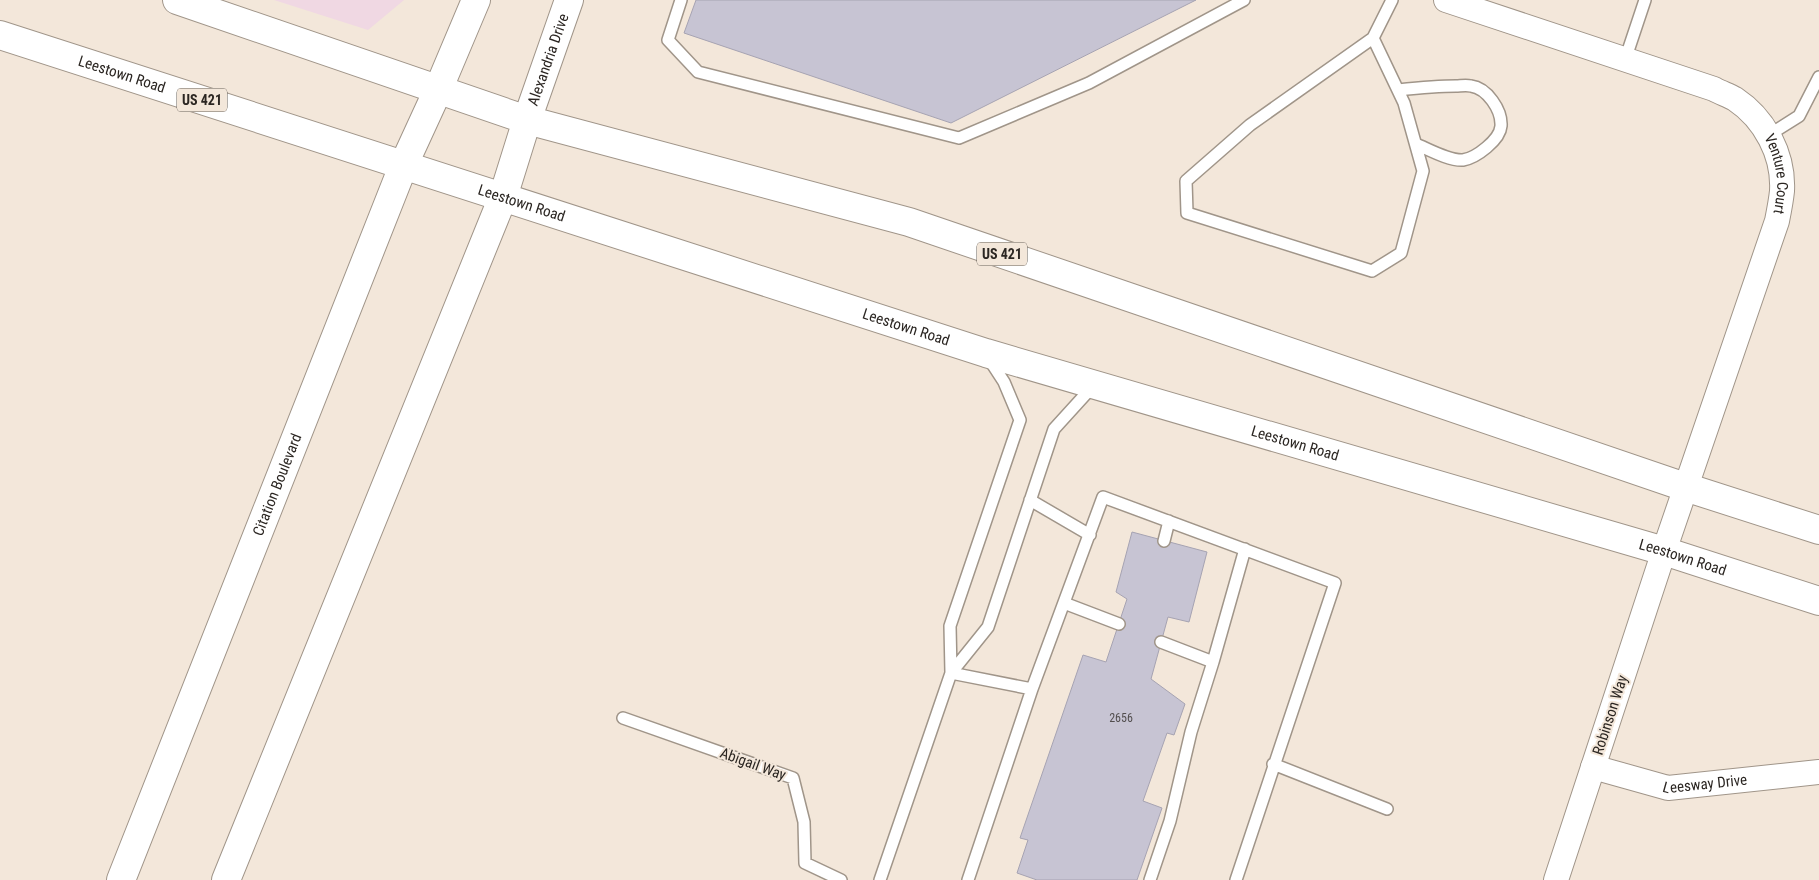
<svg xmlns="http://www.w3.org/2000/svg" width="1819" height="880" font-family="'Roboto Condensed',sans-serif">
<style>
.commercial{fill:#f0d8e3}
.building{fill:#c7c4d3;stroke:#a6a3b2}
.lines{fill:none;stroke-linecap:round;stroke-linejoin:round}
.service-casing{stroke:#a09589;stroke-width:14}
.minor-casing{stroke:#a09589;stroke-width:26}
.tertiary-casing{stroke:#a09589;stroke-width:30}
.secondary-casing{stroke:#a09589;stroke-width:30}
.primary-casing{stroke:#a09589;stroke-width:30}
.service{stroke:#fff;stroke-width:11}
.minor{stroke:#fff;stroke-width:24}
.tertiary{stroke:#fff;stroke-width:28}
.secondary{stroke:#fff;stroke-width:28}
.primary{stroke:#fff;stroke-width:28}
.labels{text-anchor:middle;dominant-baseline:central;stroke-width:4;stroke-linejoin:round;paint-order:stroke}
.number-label{font-size:12px;fill:#524e4e}
.shield{fill:#f3e7da;stroke:#676059;stroke-width:1}
.shield-label{font-size:14px;font-weight:bold;fill:#2b2622}
.street-label{font-size:15px;fill:#2b2622;stroke:#f3e7da}
</style>
<rect width="100%" height="100%" fill="#f3e7da"/>
<!-- commercial -->
<path class="commercial" d="M274,0H404L368,30Z"/>
<!-- building -->
<path class="building" d="M696,0H1196L951,123L684,33Z
M1132,532L1207,552L1189,622L1168,617L1151,679L1185,704L1174,735L1167,733L1143,801L1162,808L1137,880H1037L1017,873L1028,840L1020,838L1083,655L1106,662L1127,599L1116,592Z"/>
<g class="lines">
<defs>
<path id="service" d="M681,0L668,40L698,72L959,138L1089,83L1244,0
M1373,38L1404,103L1423,171L1401,253L1372,271L1187,213L1186,181L1250,125L1373,38L1392,0
M1625,60L1645,0
M1398,90C1417,88 1436,86 1456,86C1460,86 1466,85 1471,86C1487,88 1502,110 1501,126C1500,140 1476,158 1463,160C1449,161 1428,149 1416,144
M1769,135L1799,116L1819,77
M1030,500L1090,535
M1164,541L1169,521
M1064,603L1119,624
M1161,642L1213,662
M951,673L950,626L1020,420L1004,382L989,359
M951,673L1032,689
M623,718L793,778L804,822L805,863L841,880
M1273,764L1387,809
M880,880L951,673L988,627L1054,429L1094,385
M968,880L1032,689L1103,497L1335,583L1236,880
M1150,880L1170,821L1191,732L1213,662L1245,549"/>
<g id="minor">
<path id="s1" d="M1446,0L1714,89C1721,93 1728,95 1735,99C1765,119 1784,155 1782,191C1781,201 1779,211 1777,221L1664,551L1556,880"/>
<path id="s2" d="M1593,767L1668,788L1819,772"/>
</g>
<g id="tertiary">
<path d="M438,90L476,0"/>
<path id="s3" d="M527,120L569,0"/>
</g>
<g id="secondary">
<path id="s4" d="M121,880L404,164L438,90"/>
<path d="M226,880L503,197L527,120"/>
</g>
<g id="primary">
<path d="M177,0L527,120L909,222L1685,487L1819,530"/>
<path id="s5" d="M0,35L986,353L1664,551L1819,601"/>
</g>
</defs>
<!-- service casing -->
<use href="#service" class="service-casing"/>
<!-- minor casing -->
<use href="#minor" class="minor-casing"/>
<!-- tertiary casing -->
<use href="#tertiary" class="tertiary-casing"/>
<!-- secondary casing -->
<use href="#secondary" class="secondary-casing"/>
<!-- primary casing -->
<use href="#primary" class="primary-casing"/>
<!-- service -->
<use href="#service" class="service"/>
<!-- minor -->
<use href="#minor" class="minor"/>
<!-- tertiary -->
<use href="#tertiary" class="tertiary"/>
<!-- secondary -->
<use href="#secondary" class="secondary"/>
<!-- primary -->
<use href="#primary" class="primary"/>
</g>
<g class="labels">
<!-- number labels -->
<g class="number-label">
<text x="1121" y="718">2656</text>
</g>
<!-- shield labels -->
<g class="shield">
<rect x="177" y="88.5" width="50" height="23" rx="4"/>
<rect x="977" y="242.5" width="50" height="23" rx="4"/>
</g>
<g class="shield-label">
<text x="202" y="100">US 421</text>
<text x="1002" y="254">US 421</text>
</g>
<!-- street labels -->
<g class="street-label">
<text stroke="none"><textPath href="#s3" startOffset="64">Alexandria Drive</textPath></text>
<text stroke="none"><textPath href="#s5" startOffset="128">Leestown Road</textPath></text>
<text stroke="none"><textPath href="#s1" startOffset="396">Venture Court</textPath></text>
<text stroke="none"><textPath href="#s5" startOffset="548">Leestown Road</textPath></text>
<text stroke="none"><textPath href="#s5" startOffset="952">Leestown Road</textPath></text>
<text stroke="none"><textPath href="#s5" startOffset="1358">Leestown Road</textPath></text>
<text stroke="none"><textPath href="#s4" startOffset="425">Citation Boulevard</textPath></text>
<text stroke="none"><textPath href="#s5" startOffset="1762">Leestown Road</textPath></text>
<text transform="translate(1610 715) rotate(-72)">Robinson Way</text>
<text transform="translate(753 764) rotate(20)">Abigail Way</text>
<text stroke="none"><textPath href="#s2" startOffset="115">Leesway Drive</textPath></text>
</g>
</g>
</svg>
